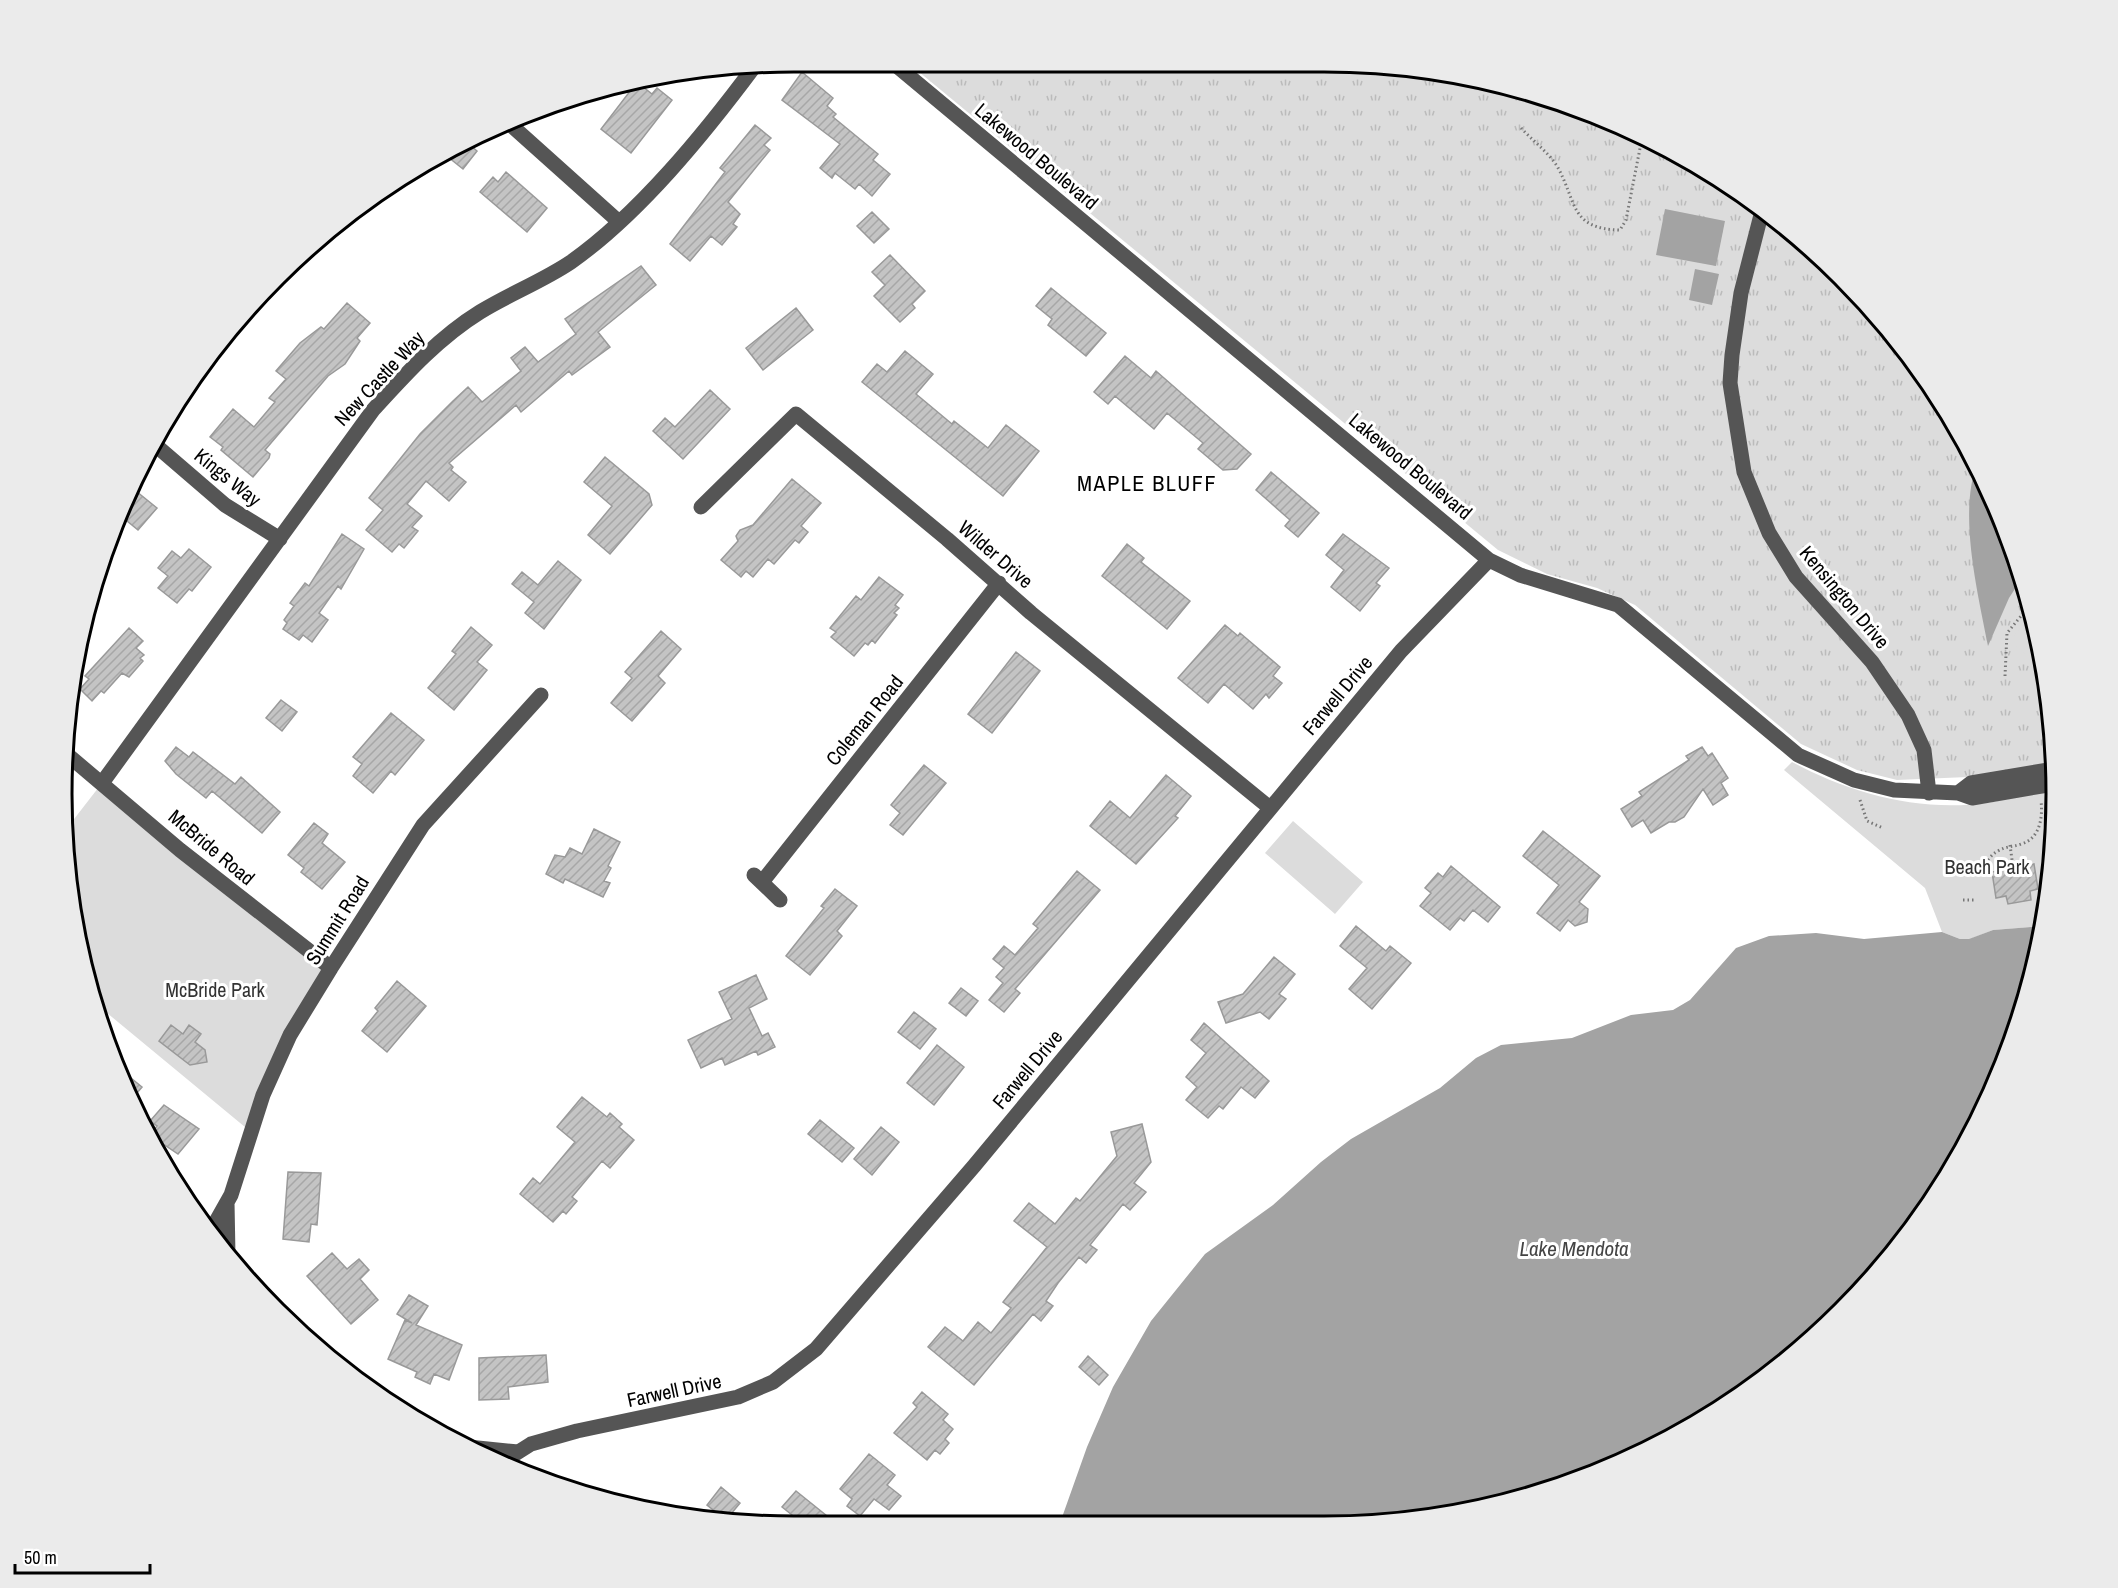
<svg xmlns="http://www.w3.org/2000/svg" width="2118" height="1588" font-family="'Archivo Narrow',sans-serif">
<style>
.grass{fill:url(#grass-tufts)}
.park{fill:#dcdcdc}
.water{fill:#a3a3a3}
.building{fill:url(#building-hatch);stroke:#999;stroke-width:1.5}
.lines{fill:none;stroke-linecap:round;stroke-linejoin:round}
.path{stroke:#777;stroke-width:3;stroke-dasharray:1.5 3;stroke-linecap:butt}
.minor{stroke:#555;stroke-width:15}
.labels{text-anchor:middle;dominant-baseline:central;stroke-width:6;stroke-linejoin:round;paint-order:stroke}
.street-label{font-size:20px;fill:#000;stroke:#fff}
.park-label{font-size:20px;fill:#333;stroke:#fff}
.water-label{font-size:21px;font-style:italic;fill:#444;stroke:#fff}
.quarter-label{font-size:22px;letter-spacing:1.5px;fill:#000;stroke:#fff}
.rim{fill:none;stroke:#000;stroke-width:3}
</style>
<defs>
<pattern id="grass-tufts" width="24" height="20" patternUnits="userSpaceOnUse" patternTransform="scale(1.5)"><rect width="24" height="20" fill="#dcdcdc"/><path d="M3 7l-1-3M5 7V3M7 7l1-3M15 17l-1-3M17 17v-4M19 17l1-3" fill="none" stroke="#bbb"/></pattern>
<pattern id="building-hatch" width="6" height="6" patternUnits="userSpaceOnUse" patternTransform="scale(1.5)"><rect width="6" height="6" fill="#c4c4c4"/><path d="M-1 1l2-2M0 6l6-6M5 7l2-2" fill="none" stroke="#a7a7a7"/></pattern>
</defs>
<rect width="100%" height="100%" fill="#fff"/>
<!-- grass -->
<path class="grass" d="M907,62L1372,63L1513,86L1605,117L1731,185L1842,276L1905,348L1981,470L2032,605L2055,746L2054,769L1968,777L1897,780L1857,770L1801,744L1635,605L1597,588L1547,574L1498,550Z"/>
<!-- park -->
<path class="park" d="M2033,612L2042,668L2015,645L2013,637Z
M1792,762C1852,794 1918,812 1987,803C2010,800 2031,788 2054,784L2050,890L2042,926L1993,930L1970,939H1960L1942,932L1925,888L1784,770Z
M102,783L331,968L251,1132L95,1003L63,842L64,832Z
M1293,821L1363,882L1335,914L1265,853Z"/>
<!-- water -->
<path class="water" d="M1665,209L1725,221L1716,266L1656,255Z
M1695,269L1719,274L1712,305L1689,300Z
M1977,464L2022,578L2009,598L1988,646C1978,593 1958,514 1977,464Z
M2042,926L2018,1030L1958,1161L1874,1277L1770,1375L1604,1471L1420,1520L1060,1523L1087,1447L1113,1387L1151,1321L1205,1254L1273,1205L1321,1162L1351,1139L1440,1088L1476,1058L1501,1045L1572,1038L1631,1015L1673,1010L1690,1000L1736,948L1769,936L1816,933L1864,939L1942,932L1960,939H1969L1993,930Z"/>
<!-- building -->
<path class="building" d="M802,72L833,98L827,106L836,114L833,117L878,154L873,160L890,174L872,196L859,184L855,189L835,173L832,178L820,168L840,144L782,100Z
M637,82L652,94L657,88L672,100L631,153L601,129Z
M755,125L771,138L764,145L770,150L728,202L740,214L733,224L737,227L722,245L711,236L690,261L670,244L725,172L720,168Z
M468,143L477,151L463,169L443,153Z
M506,172L547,208L527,232L480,192L493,177L498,182Z
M872,212L889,229L874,243L857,226Z
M890,255L925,291L912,304L915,308L900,322L874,296L885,285L872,272Z
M641,266L656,285L598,332L610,347L572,375L569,371L521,412L516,405L449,463L453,467L451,470L466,482L449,501L426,481L407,504L422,516L412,527L418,531L404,548L399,544L392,552L366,530L383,510L369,498L420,434L453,401L468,387L482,402L521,371L511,358L525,347L538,362L576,334L565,319Z
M1051,288L1106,333L1086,356L1048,325L1052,319L1036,306Z
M347,303L370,323L357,338L360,341L345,364L328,376L265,450L270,454L269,458L253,477L221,450L223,447L210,437L233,409L254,427L275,402L269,398L286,379L276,371L300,343L321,327L324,329Z
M796,308L813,330L763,370L746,348Z
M905,351L933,374L916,394L952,424L954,421L988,448L1006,425L1039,451L1003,496L862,382L877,364L887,372Z
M1125,356L1151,378L1156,371L1251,454L1237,469L1223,470L1198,449L1203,443L1167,413L1154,429L1115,396L1108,404L1094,392Z
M710,390L730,409L683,459L653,431L665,418L675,427Z
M605,457L649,494L652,505L610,554L588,535L612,506L584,482Z
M1271,472L1319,513L1298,537L1285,526L1290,520L1256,490Z
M792,479L821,503L801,526L808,532L799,543L795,540L774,564L768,559L753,577L746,571L741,577L721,560L738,541L736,536L740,530L753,525Z
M131,487L157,508L138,530L121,516Z
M342,534L364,549L341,589L338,586L319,613L328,620L312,642L303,635L299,640L283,629L287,623L284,620L294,606L290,603L305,583L309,586Z
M1343,534L1389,568L1376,583L1380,586L1360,611L1331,587L1344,570L1326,555Z
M1127,544L1144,558L1141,562L1190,601L1167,629L1102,576Z
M189,549L211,567L192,591L189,589L177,603L158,588L168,576L158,568L172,551L181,558Z
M558,561L581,580L544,629L525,613L534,602L512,584L522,572L538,585Z
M879,577L903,595L895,605L899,608L894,613L897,615L875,643L872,640L868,645L865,643L854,656L831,637L836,632L830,628L856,596L861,600Z
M1225,625L1238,636L1240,633L1280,667L1273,676L1282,683L1269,698L1266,694L1253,709L1224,684L1208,703L1178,678Z
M471,627L492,645L477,662L487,670L454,710L428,688L456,654L452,651Z
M129,628L143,641L136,648L144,655L140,658L143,661L129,677L122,673L104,693L101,691L92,701L80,689L89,679L85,676Z
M661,631L681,649L658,676L665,683L632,721L611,703L632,678L625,672Z
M1016,652L1040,671L992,733L968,714Z
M281,700L297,712L282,731L266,718Z
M391,713L424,740L395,775L391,771L373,793L353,776L362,764L353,757Z
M176,747L189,757L193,752L235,784L241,777L280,812L262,833L212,791L206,798L176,774L165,761Z
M1702,747L1708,756L1712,753L1728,778L1721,783L1728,795L1713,805L1703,789L1684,817L1675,822H1669L1651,833L1643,820L1632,827L1621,809L1642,796L1639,792L1689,760L1686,756Z
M924,765L946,783L903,835L890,825L900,813L891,805Z
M1166,775L1191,796L1175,816L1178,818L1136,864L1090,826L1110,801L1130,818Z
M314,823L328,834L322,843L345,862L322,889L301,872L304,868L288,855Z
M594,829L620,842L608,866L611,868L604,881L610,883L603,897L565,879L563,883L546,874L555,855L565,857L570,848L582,854Z
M1543,831L1600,876L1579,902L1588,909L1587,922L1575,926L1568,920L1560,931L1537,913L1559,885L1523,856Z
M2034,864L2038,889L2030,891L2031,900L2008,904L2006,896L1996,898L1992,872Z
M1451,866L1500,907L1488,922L1473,910L1464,921L1460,918L1450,930L1420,906L1431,893L1425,888L1438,873L1443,877Z
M1077,871L1100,890L1015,989L1020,993L1004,1012L989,1000L1003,983L996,977L1004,968L993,959L1004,946L1015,955L1038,928L1033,924Z
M835,889L857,906L837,931L842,936L810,975L786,956L824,908L821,906Z
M1356,926L1386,951L1390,946L1411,963L1372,1009L1349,989L1367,968L1340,946Z
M1274,957L1295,974L1279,994L1286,999L1269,1019L1260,1012L1226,1023L1218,1002L1243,994Z
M756,975L767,999L749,1008L762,1036L768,1033L775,1047L758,1055L756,1051L725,1065L722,1058L701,1068L688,1040L732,1019L719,992Z
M397,981L426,1006L387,1052L362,1031L378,1011L375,1008Z
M961,988L978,1001L966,1016L949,1003Z
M914,1012L936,1029L920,1049L898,1032Z
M1204,1023L1269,1081L1255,1098L1241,1087L1223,1109L1219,1106L1208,1118L1186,1100L1197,1087L1186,1077L1206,1053L1191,1040Z
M171,1025L183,1034L189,1025L201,1034L195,1042L205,1050L207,1062L190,1065L159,1041Z
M937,1045L964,1067L934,1105L907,1083Z
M115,1065L142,1087L130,1101L126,1090Z
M582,1097L607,1117L610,1113L622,1124L619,1127L634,1140L610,1168L602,1161L572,1197L577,1201L566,1214L563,1211L553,1222L520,1194L533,1178L540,1184L575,1142L557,1127Z
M164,1105L199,1129L178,1154L150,1135L157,1126L150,1121Z
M820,1120L854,1148L842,1162L808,1134Z
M1142,1124L1151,1162L1134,1183L1146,1192L1130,1210L1123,1204L1090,1245L1097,1250L1086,1263L1079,1257L1058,1283L1046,1301L1053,1306L1041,1321L1033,1314L974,1385L928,1347L945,1327L963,1341L978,1322L991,1333L1011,1308L1003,1302L1047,1247L1014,1221L1029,1203L1055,1224L1076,1198L1080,1201L1117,1156L1111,1132Z
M881,1127L899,1142L872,1175L854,1159Z
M288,1172L321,1173L317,1225L311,1224L309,1242L283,1239Z
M332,1253L347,1269L359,1259L369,1270L360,1279L378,1300L351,1324L307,1276Z
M409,1295L428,1306L416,1325L462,1345L449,1380L434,1374L430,1384L415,1377L417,1372L388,1359L405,1320L412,1323L397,1314Z
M546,1355L548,1382L508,1387L509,1399L479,1400V1358Z
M1088,1356L1108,1375L1099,1385L1079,1367Z
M922,1392L948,1414L943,1420L953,1429L945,1439L949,1443L940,1454L935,1450L927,1460L894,1433L917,1407L913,1403Z
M869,1454L895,1475L887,1485L901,1496L889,1510L874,1499L860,1516L847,1506L852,1499L840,1489Z
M721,1487L740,1503L726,1520L707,1505Z
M796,1491L837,1524L784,1525L792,1515L782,1507Z"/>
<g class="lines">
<!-- path -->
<path class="path" d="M1521,128C1533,141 1548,152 1557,166C1577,201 1569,229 1620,230L1626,220L1642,138
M2005,676L2007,633L2031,604
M1860,800L1867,821L1883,828
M2010,845L2013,867
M1970,871L1982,868C1987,862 1991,854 1998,851C2006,846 2013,847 2021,844C2040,839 2043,817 2041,801
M1963,900H1974
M2044,910L2045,913"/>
<!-- minor -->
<path class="minor" d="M892,62L1489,560L1520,575L1618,605L1798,755L1854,780L1894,790L1958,793L1972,798L2054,784
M511,125L618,221
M1762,211L1741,293L1732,355L1730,383L1744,472L1769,533L1796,577L1872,662L1908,715L1924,750L1929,793
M153,443L225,505L280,539
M701,507L796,414L947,539L1031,613L1270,808
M69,756L180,850L331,968
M102,783L373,410C405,375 438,338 480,312C509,294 543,281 571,262C639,214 704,134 754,67
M1958,793L1971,783L2054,769
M754,875L780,900
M762,882L999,583
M227,1202L228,1256
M209,1234L231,1195L263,1095L290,1035L331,968L423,825L541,695
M468,1447L518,1452
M507,1464L512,1456L531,1444L577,1431L738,1397L773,1382L816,1349L974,1166L1401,651L1489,560"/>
</g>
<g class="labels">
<!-- street labels -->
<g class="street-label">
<text transform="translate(1037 156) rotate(40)">Lakewood Boulevard</text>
<text transform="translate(379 378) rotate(-47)">New Castle Way</text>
<text transform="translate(1411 466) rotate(40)">Lakewood Boulevard</text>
<text transform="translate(228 477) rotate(39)">Kings Way</text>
<text transform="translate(996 554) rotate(41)">Wilder Drive</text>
<text transform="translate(1845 597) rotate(50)">Kensington Drive</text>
<text transform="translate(1337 695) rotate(-50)">Farwell Drive</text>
<text transform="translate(864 720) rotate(-51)">Coleman Road</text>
<text transform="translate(212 847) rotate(40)">McBride Road</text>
<text transform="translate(337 920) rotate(-58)">Summit Road</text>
<text transform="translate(1027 1069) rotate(-50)">Farwell Drive</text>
<text transform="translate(674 1390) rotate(-12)">Farwell Drive</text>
</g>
<!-- park labels -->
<g class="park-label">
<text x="1987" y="866">Beach Park</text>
<text x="215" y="989">McBride Park</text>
</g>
<!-- water labels -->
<g class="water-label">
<text x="1574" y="1248">Lake Mendota</text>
</g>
<!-- quarter labels -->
<g class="quarter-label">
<text x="1147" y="483">MAPLE BLUFF</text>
</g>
</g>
<!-- crop -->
<path d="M0 0H2118V1588H0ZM794 72H1324A722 722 0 0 1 2046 794V794A722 722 0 0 1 1324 1516H794A722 722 0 0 1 72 794V794A722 722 0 0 1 794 72Z" fill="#ebebeb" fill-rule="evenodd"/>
<path class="rim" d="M794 72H1324A722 722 0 0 1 2046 794V794A722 722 0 0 1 1324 1516H794A722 722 0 0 1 72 794V794A722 722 0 0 1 794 72Z"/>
<!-- scale -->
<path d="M15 1564v9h135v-9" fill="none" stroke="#000000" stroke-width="3"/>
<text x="24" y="1564" font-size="18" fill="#000000" stroke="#ffffff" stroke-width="4.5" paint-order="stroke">50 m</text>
</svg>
